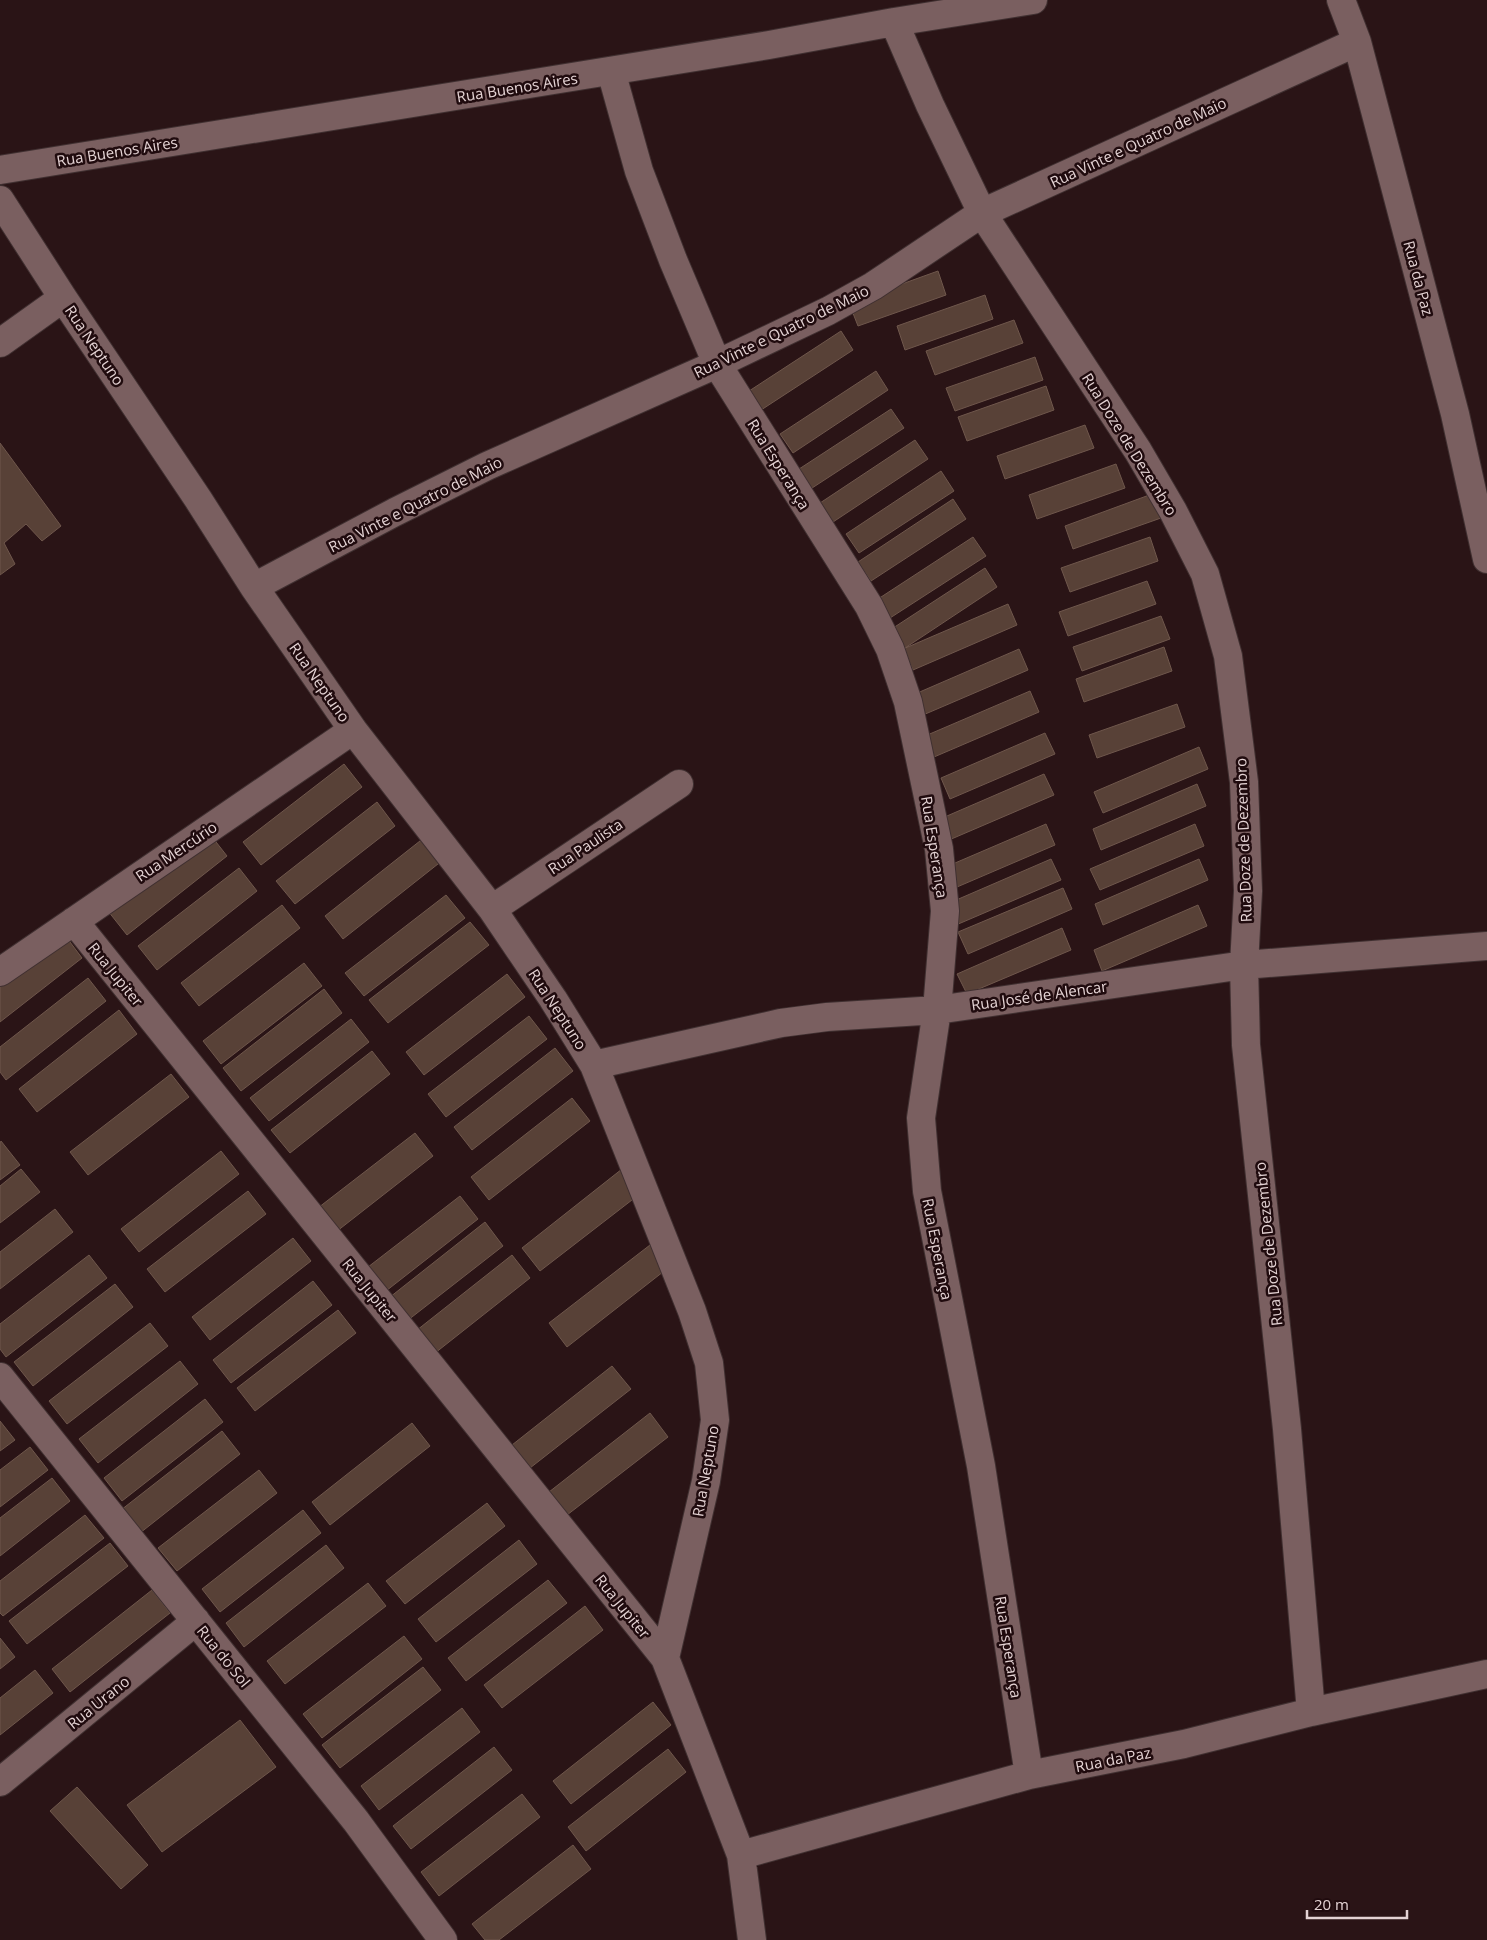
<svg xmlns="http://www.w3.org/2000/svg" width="1487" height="1940" font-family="'Open Sans',sans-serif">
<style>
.building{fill:#584137;stroke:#6f574c}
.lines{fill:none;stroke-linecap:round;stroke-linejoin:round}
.minor-casing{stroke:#403031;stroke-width:30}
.minor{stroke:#7a5f60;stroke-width:28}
.labels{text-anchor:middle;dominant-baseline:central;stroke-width:5;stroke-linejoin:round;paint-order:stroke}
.street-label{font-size:15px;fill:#e4d3d4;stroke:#200b0e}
</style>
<rect width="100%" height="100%" fill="#2a1416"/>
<!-- building -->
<path class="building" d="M938,271L946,295L858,326L849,303Z
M985,295L993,319L905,350L897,326Z
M1014,320L1023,343L935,375L926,351Z
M841,331L853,350L758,412L746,393Z
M1035,357L1043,380L955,411L946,388Z
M876,371L888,390L793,453L780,434Z
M1046,386L1054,410L967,441L958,417Z
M891,409L904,428L809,490L796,471Z
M1085,425L1094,448L1005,479L997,456Z
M915,440L928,459L833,522L820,503Z
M0,443L61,526L42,541L26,524L4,543L15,564L0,575Z
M1116,464L1125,488L1037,519L1029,495Z
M941,471L954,491L859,553L846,534Z
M1152,494L1161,518L1073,549L1065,526Z
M953,499L966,519L871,581L858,562Z
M973,537L986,556L890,618L878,599Z
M1150,537L1158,561L1070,592L1061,568Z
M985,568L997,587L902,650L890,630Z
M1147,581L1156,604L1068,636L1059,612Z
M1008,604L1017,625L913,670L903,649Z
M1161,616L1170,639L1082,671L1073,647Z
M1164,647L1172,671L1084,702L1076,679Z
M1019,649L1028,670L923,715L915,694Z
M1030,691L1039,712L934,757L925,736Z
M1177,704L1185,727L1097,758L1089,735Z
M1045,733L1055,754L950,799L941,778Z
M1199,747L1208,769L1103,813L1094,792Z
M344,764L362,787L261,865L243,842Z
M1044,774L1054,795L949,840L940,819Z
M1197,784L1206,806L1101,850L1093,829Z
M377,802L395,826L295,904L276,881Z
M1046,824L1055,845L950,890L941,869Z
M1195,824L1204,846L1100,890L1090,869Z
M209,833L227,856L127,935L108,911Z
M425,837L443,860L343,939L325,916Z
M1051,859L1061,880L956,925L947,904Z
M1199,859L1208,880L1103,925L1095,904Z
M239,868L257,891L157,970L138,946Z
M1063,888L1072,909L968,954L958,932Z
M446,895L465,918L364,996L345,973Z
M282,905L300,928L199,1006L181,983Z
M1198,905L1207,926L1102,971L1094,950Z
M470,922L489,945L388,1023L369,1000Z
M1062,928L1071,950L967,994L957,974Z
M64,934L82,958L0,1022V984Z
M304,963L322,986L221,1064L203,1041Z
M507,974L525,997L424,1075L406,1052Z
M88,978L106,1001L6,1080L0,1072V1047Z
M324,989L342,1013L241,1091L223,1068Z
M119,1010L137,1034L37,1112L19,1089Z
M529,1016L547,1039L446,1117L428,1094Z
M351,1019L369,1042L269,1121L250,1098Z
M555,1048L573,1071L472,1150L454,1127Z
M372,1051L390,1074L290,1153L271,1130Z
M171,1074L189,1097L88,1175L70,1152Z
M572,1098L590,1121L489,1200L471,1177Z
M415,1133L433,1156L332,1235L314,1211Z
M1,1141L20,1165L0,1180V1143Z
M221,1151L239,1174L139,1252L121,1229Z
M21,1169L40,1192L0,1223V1186Z
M622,1169L641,1193L540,1271L522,1248Z
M248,1191L266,1214L165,1292L147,1269Z
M460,1196L478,1219L377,1298L359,1274Z
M55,1209L73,1232L0,1289V1252Z
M485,1222L503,1246L403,1324L385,1301Z
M293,1238L311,1261L210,1340L192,1317Z
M650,1245L668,1268L567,1347L549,1323Z
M89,1255L107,1278L6,1357L0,1349V1324Z
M512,1255L530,1278L430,1357L412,1334Z
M313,1281L332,1305L231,1383L213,1360Z
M115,1284L133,1307L33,1386L14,1362Z
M338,1310L356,1333L255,1411L237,1388Z
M150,1323L168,1346L67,1424L49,1401Z
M180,1361L198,1384L98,1463L79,1439Z
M612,1366L631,1389L530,1468L512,1445Z
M205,1399L223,1422L122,1501L104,1478Z
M650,1413L668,1437L567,1515L549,1492Z
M0,1421L15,1440L0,1451Z
M412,1423L430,1446L330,1525L312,1502Z
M222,1431L240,1454L140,1533L121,1510Z
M30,1447L48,1470L0,1507V1470Z
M259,1470L277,1493L177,1571L158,1548Z
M52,1478L70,1501L0,1556V1518Z
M487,1503L505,1526L405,1604L386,1581Z
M303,1510L321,1533L220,1612L202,1589Z
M85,1515L104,1538L3,1616L0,1613V1581Z
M519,1540L537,1564L436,1642L418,1619Z
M110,1543L128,1566L27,1644L9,1621Z
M326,1545L344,1568L244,1647L226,1623Z
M548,1580L567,1603L466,1681L448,1658Z
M368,1583L386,1606L285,1684L267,1661Z
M152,1590L170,1613L70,1692L52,1669Z
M585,1606L603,1630L502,1708L484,1685Z
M404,1636L422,1659L322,1738L303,1714Z
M0,1638L15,1657L0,1669Z
M423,1667L441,1690L340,1768L322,1745Z
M35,1670L53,1693L0,1735V1698Z
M653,1702L671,1725L571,1804L553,1781Z
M462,1708L480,1732L379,1810L361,1786Z
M240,1720L276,1767L162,1852L127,1805Z
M494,1747L512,1770L411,1849L393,1826Z
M668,1749L686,1772L586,1851L568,1827Z
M77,1787L148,1865L121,1889L50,1811Z
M522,1794L540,1817L439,1896L421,1872Z
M573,1845L591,1869L499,1940H485L472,1924Z"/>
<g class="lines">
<defs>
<path id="minor" d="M1341,0L1357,42L1455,414L1487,559
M894,22L930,105L982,213L1138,451L1173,511L1205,574L1228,656L1244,782L1248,891L1244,965L1246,1045L1287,1429L1311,1712
M611,71L639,171L673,260L717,364L869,606L890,649L908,702L939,849L945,911L937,1010L921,1118L927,1191L981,1466L1029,1775
M0,170L769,45L894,22L1033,0
M0,200L63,298L198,499L254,587L353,730L492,909L553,999L594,1065L692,1311L709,1363L715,1420L706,1481L665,1658L741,1855L752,1940
M0,343L63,298
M254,587L395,512L487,466L717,364L828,311L873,286L982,213L1357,42
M492,909L679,784
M74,921L665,1658
M0,972L353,730
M594,1065L781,1023L827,1017L937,1010L1244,965L1487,946
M0,1377L356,1821L443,1940
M0,1782L196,1621
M741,1855L1029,1775L1184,1744L1311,1712L1487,1674"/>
</defs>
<!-- minor casing -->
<use href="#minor" class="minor-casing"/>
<!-- minor -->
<use href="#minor" class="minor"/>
</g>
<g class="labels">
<!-- street labels -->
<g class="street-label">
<text transform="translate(517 87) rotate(-9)">Rua Buenos Aires</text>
<text transform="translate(1138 142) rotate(-25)">Rua Vinte e Quatro de Maio</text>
<text transform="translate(117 151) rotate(-9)">Rua Buenos Aires</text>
<text transform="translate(1419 278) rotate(75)">Rua da Paz</text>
<text transform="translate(781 331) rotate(-26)">Rua Vinte e Quatro de Maio</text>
<text transform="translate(95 345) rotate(56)">Rua Neptuno</text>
<text transform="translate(1130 444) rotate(58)">Rua Doze de Dezembro</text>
<text transform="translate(779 464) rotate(58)">Rua Esperança</text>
<text transform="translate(415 504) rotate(-27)">Rua Vinte e Quatro de Maio</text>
<text transform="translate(320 682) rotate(55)">Rua Neptuno</text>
<text transform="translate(1243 840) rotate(-92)">Rua Doze de Dezembro</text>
<text transform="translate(585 846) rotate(-34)">Rua Paulista</text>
<text transform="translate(935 847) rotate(81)">Rua Esperança</text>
<text transform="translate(176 851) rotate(-34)">Rua Mercúrio</text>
<text transform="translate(116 974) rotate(51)">Rua Jupiter</text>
<text transform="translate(1039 995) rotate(-8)">Rua José de Alencar</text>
<text transform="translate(558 1009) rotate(57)">Rua Neptuno</text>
<text transform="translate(1268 1244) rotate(-96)">Rua Doze de Dezembro</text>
<text transform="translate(938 1249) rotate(79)">Rua Esperança</text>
<text transform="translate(370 1290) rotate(51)">Rua Jupiter</text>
<text transform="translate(705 1471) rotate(-80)">Rua Neptuno</text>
<text transform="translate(623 1606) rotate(51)">Rua Jupiter</text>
<text transform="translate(1009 1647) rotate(81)">Rua Esperança</text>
<text transform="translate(224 1656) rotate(51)">Rua do Sol</text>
<text transform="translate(98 1702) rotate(-39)">Rua Urano</text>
<text transform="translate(1113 1759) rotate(-11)">Rua da Paz</text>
</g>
</g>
<!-- scale -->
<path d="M1307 1910v8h100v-8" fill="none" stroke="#e4d3d4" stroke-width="2.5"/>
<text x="1314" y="1910" font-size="15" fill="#e4d3d4" stroke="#200b0e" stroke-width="4" paint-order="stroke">20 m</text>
</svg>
